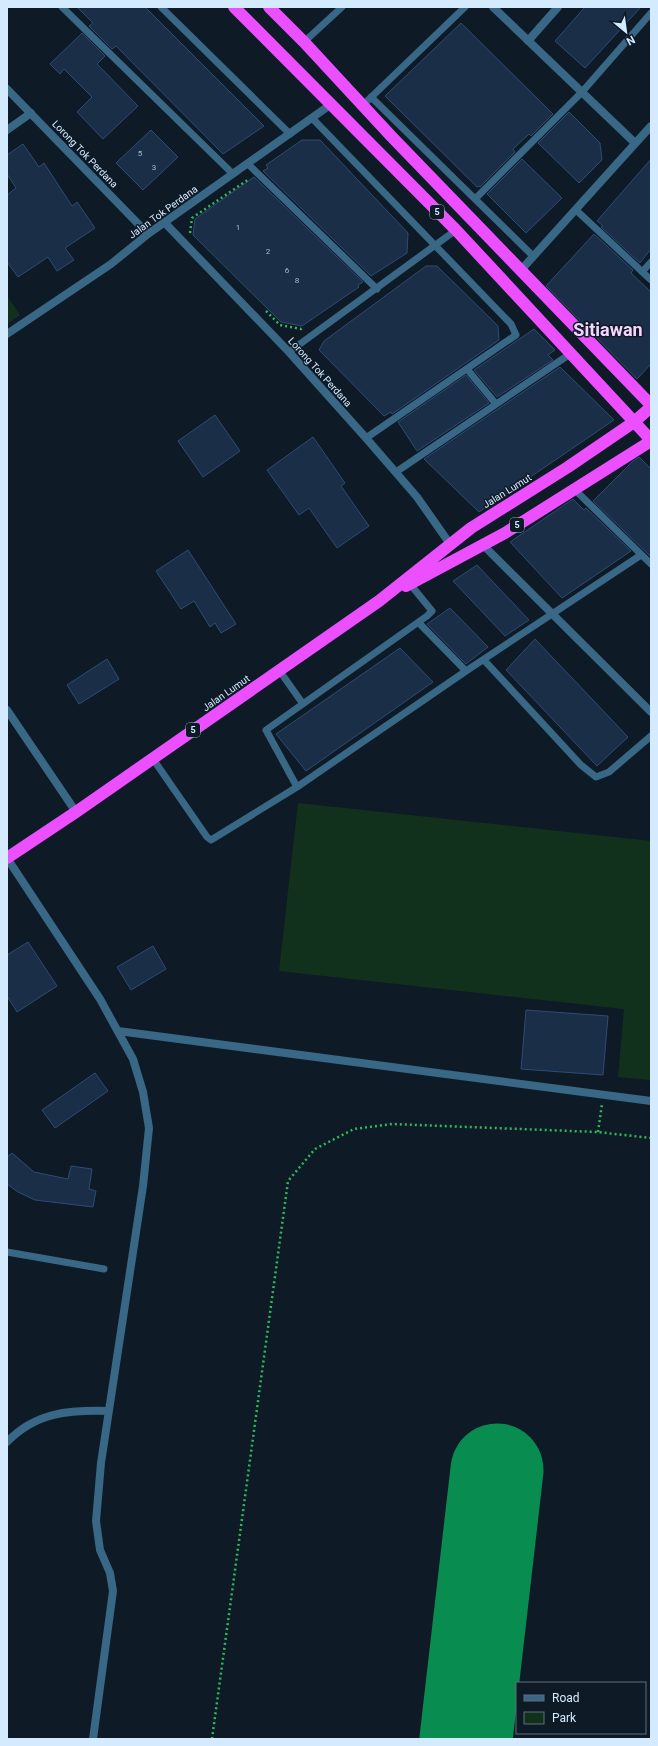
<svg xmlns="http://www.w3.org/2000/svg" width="658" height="1746" font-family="Roboto,sans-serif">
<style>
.green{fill:#12311c}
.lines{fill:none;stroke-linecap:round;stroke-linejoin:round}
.runway{stroke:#088c4f;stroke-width:93}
.building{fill:#1b2e48;stroke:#2c4c74}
.path{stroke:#2eba59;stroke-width:2.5;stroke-dasharray:2 3;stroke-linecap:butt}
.lane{stroke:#396786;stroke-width:7}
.street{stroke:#396786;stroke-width:8}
.highway{stroke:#eb4fff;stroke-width:12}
.labels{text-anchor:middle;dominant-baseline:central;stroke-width:3;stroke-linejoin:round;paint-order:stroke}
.number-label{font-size:8px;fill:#a6bcd1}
.shield{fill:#0f1a27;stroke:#99acbe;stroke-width:1}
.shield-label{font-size:9px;font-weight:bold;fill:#d4ebff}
.street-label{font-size:10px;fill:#d4ebff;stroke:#0f1a27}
.town-label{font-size:18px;font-weight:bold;fill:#f4d6ff;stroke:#0f1a27}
</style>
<rect width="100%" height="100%" fill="#0f1a27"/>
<!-- green -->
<path class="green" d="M7,296L20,315L7,324Z
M298,803L651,841V1080L618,1077L624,1009L279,971Z"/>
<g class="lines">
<!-- runway -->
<path class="runway" d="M466,1739L497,1470"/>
</g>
<!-- building -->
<path class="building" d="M77,7H145L264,126L223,154L116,46L112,49L89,26L93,23Z
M585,7H641L585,68L555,41Z
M461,23L553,114L531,136L529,134L513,149L515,152L480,187L479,186L477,187L385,96Z
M82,33L105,56L97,64L138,106L103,139L77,112L92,97L64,69L60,74L50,64Z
M569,112L600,143L602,160L579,183L538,143Z
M151,130L178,157L143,190L116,163Z
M302,140H320L408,233L407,253L371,276L263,171L268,168L266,165Z
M23,144L39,167L44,163L72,206L77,202L95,228L65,248L74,260L57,271L48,257L18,277L7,262V195L16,188L7,174V155Z
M522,159L562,198L526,233L487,194Z
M651,159V249L640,263L601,227L603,226L597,221Z
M254,177L363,282L358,285L359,287L302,326L281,322L193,235L195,219Z
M594,234L633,270L631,273L651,292V364L637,379L546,286Z
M426,266H437L498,326L499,340L392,414L391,412L384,416L319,350L324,341Z
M534,329L555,350L548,355L553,360L497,397L474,370Z
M560,367L614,420L479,512L424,459Z
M466,375L489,403L417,451L398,422Z
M215,415L240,451L203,477L178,441Z
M313,437L345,483L341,486L369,526L337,548L309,508L299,515L267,470Z
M639,457L651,469V557L593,501L633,461Z
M573,499L584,510L586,508L631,551L562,598L510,542Z
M188,550L236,624L221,633L215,623L210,627L194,601L181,609L156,571Z
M477,565L529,620L505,636L453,581Z
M450,608L488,647L466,664L427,624Z
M535,639L628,737L597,766L506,670Z
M400,648L433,682L306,771L276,734Z
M107,659L119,679L79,704L67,685Z
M28,942L57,986L17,1012L7,996V955Z
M153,946L166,969L131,990L117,967Z
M526,1010L608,1016L603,1075L521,1069Z
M95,1073L108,1091L55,1128L42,1110Z
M12,1153L34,1172L68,1179L71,1166L92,1169L89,1189L96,1191L93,1207L35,1200L18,1192L7,1184V1157Z"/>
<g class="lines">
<!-- path -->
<path class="path" d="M190,233L192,218L249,179
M266,311L280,325L301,329L303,328
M598,1132L602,1104
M212,1739L288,1181L315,1149L354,1129L392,1124L597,1132L651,1138"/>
<!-- lane -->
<path class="lane" d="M62,7L233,174
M161,7L290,134
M304,42L342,7
M371,97L533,256
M362,106L465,7
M312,118L511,324L516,335L366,438
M248,164L377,289
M475,199L582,92L651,13
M576,210L651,280
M642,272L651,262
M289,352L456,230
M467,369L496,404
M396,472L570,354
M574,489L651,564
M419,623L466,671
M484,660L581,765L596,777L609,772L651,736
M279,670L303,704
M153,759L207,837L211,840L297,787L466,671L641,555
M297,787L266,730L427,616L432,611L410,584
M7,1252L104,1269"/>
<!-- street -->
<path class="street" d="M493,7L635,143
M528,41L558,7
M7,89L148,234
M7,130L31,113
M165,223L289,352L366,438L417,497L450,544
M521,270L651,126
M7,334L111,264L148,234L330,105
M483,545L651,712
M7,710L76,812
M7,858L100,999L133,1059L143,1092L149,1128L143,1186L101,1463L96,1521L100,1550L110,1573L113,1591L93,1739
M118,1031L651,1101
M7,1442C36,1412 69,1410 108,1411"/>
<!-- highway -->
<path class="highway" d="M234,7L456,230L651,440
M269,7L304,42L391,136L651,405
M406,586L505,533L651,441
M7,858L76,812L379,601L471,528L568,467L634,422L651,407"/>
</g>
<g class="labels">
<!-- number labels -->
<g class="number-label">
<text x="140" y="153">5</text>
<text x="154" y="167">3</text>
<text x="238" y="227">1</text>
<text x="268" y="251">2</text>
<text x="287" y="270">6</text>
<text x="297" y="280">8</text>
</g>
<!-- shield labels -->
<g class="shield">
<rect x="430" y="205" width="14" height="14" rx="3"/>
<rect x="510" y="518" width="14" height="14" rx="3"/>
<rect x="186" y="723" width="14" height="14" rx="3"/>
</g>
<g class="shield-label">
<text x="437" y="212">5</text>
<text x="517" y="525">5</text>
<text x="193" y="730">5</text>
</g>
<!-- street labels -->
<g class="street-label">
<text transform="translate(85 154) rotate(46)">Lorong Tok Perdana</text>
<text transform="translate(163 212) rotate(-36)">Jalan Tok Perdana</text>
<text transform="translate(320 372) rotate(48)">Lorong Tok Perdana</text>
<text transform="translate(507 491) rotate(-32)">Jalan Lumut</text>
<text transform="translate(226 693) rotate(-35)">Jalan Lumut</text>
</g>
<!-- town labels -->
<g class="town-label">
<text x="608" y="329">Sitiawan</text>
</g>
</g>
<!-- border -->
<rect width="658" height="1746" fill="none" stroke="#d4ebff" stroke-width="16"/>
<!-- legend -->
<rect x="516" y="1682" width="130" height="52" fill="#0f1a27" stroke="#5e6e7d"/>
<rect x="524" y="1695" width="20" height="6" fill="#396786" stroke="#5e6e7d"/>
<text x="552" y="1702" font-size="12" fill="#d4ebff">Road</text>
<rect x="524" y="1712" width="20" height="12" fill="#12311c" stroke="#5e6e7d"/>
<text x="552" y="1722" font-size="12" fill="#d4ebff">Park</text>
<!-- north arrow -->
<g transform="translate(626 32) rotate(151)" stroke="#0f1a27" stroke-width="3" paint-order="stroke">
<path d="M0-3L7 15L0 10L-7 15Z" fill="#d4ebff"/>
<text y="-6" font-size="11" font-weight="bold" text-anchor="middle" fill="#d4ebff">N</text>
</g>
</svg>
